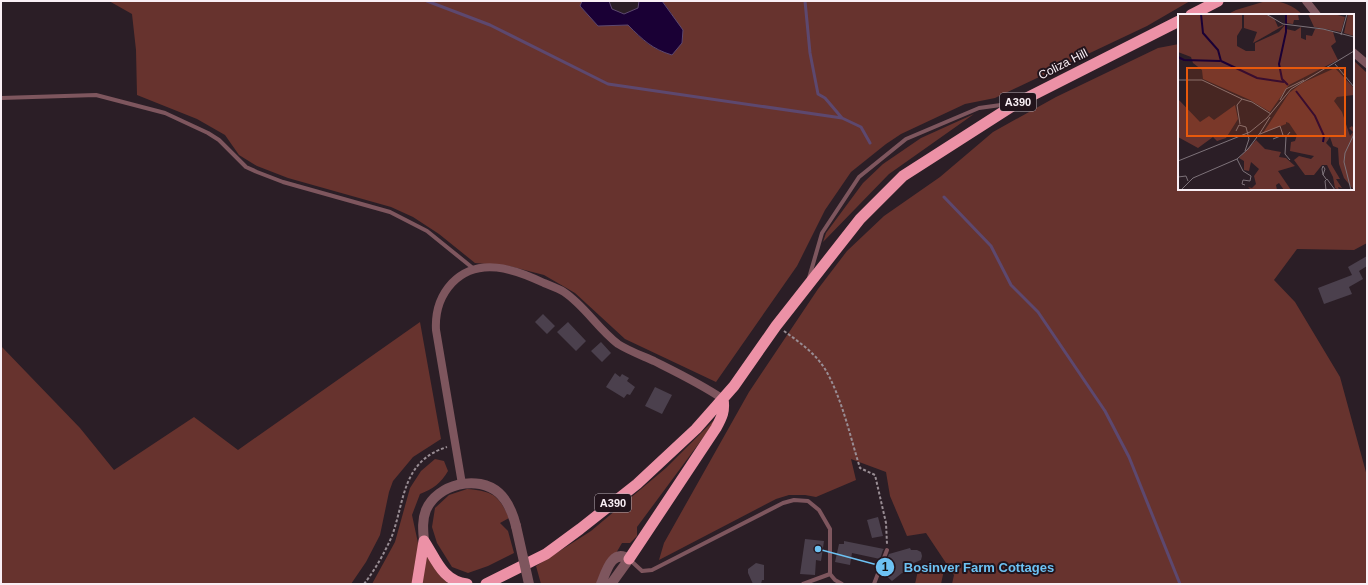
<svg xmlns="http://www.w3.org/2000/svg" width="1368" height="585" font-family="Arial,sans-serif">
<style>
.green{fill:#67332e}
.water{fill:#1a0035;stroke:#5d486f}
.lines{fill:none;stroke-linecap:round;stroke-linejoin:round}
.stream{stroke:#5d486f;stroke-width:3}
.building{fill:#4b404d}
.path{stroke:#998d94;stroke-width:2;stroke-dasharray:3 2;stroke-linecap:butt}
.service{stroke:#7e565e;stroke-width:4}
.minor{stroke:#7e565e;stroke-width:8}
.tertiary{stroke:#7e565e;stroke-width:10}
.trunk{stroke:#ec91a6;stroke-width:11}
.tertiary-bridge{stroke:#7e565e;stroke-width:10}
.labels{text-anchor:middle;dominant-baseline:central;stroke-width:4;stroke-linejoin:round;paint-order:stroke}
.shield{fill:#22141c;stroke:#b8adb4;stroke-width:1}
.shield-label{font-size:11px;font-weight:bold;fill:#f9eff5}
.street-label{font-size:12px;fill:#f9eff5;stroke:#22141c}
.inset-river{fill:none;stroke:#1a0035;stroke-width:2}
.inset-road{fill:none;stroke:#7d7279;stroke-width:1}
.view{fill:#e8590c;fill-opacity:0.15;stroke:#e8590c;stroke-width:2}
.inset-edge{fill:none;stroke:#f9eff5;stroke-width:2}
.leader{fill:none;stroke:#6dc2f3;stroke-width:1.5}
.callout-dot{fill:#6dc2f3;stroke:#22141c;stroke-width:1.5}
.mark-label{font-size:12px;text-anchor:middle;font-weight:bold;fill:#111}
.callout-label{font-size:13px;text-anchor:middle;font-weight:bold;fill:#6dc2f3;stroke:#22141c;stroke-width:4;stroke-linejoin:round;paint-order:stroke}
</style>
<rect width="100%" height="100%" fill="#2b1e26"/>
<!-- green -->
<path class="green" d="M109,1H582L580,6L598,26L628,25C642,40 652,49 672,55V14L662,1H1190L1147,26L995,98L965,104L901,134L886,144L851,172L825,210L797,266L716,382L625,339L575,293L544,275L509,266L475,263L439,234L413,217L391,207L288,178L257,166L239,155L225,135L197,119L137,95L136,50L132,14Z
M1266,1C1282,1 1291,4 1303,15H1226L1236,10Z
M1179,44V189H1353V60L1367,73V243L1354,250L1297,249L1274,280L1295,302L1340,377L1367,476V584H952L954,575L926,533L907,536L890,496L886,472L851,459L856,480L816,497L805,495H789L776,499L659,560L664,543L749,392L818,289L847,251L884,216L940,177L993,132L1056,97L1158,48Z
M974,114L889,174L823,242L826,233L863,183L883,164L921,138Z
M420,322L441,439L413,457L393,481L389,492L380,535L366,562L351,584H1V346L80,428L114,470L194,417L238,450Z
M713,421L714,423L637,527V536L630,543H622L598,584H541L536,566L591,531L666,468Z
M435,459L444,461L448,471C441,483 433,489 420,494L412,515L418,543V561L412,584H372L395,542L410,488L421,471Z
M467,489C492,491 499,495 509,518L500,523L508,531L514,553L488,566L468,573L452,567L437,543L432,527L435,508L449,495Z
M427,552L440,576L449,584H422Z
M919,566L944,570L941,584H915Z"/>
<!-- water -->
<path class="water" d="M582,1H609L612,9L624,14L638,8L639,1H662L683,30L682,43L672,55C652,49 643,40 628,25L598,26L580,6Z"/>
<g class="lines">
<!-- stream -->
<path class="stream" d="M427,1L490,25L608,84L842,118
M805,1L810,53L818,94L825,98L842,118L861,127L870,143
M944,197L991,246L1011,285L1038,312L1105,411L1129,457L1180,584"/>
</g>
<!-- building -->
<path class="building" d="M1367,256V266L1359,271L1363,279L1349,287L1352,294L1324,304L1318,288L1352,275L1348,267Z
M543,314L555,326L547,334L535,322Z
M568,322L586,341L576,351L557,332Z
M601,342L611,353L602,362L591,351Z
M615,373L620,377L622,374L629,378L627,381L635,387L630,395L627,394L624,398L606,387Z
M655,387L672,395L662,414L645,406Z
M878,517L883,536L872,538L867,520Z
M805,539L824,541L821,561L816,560L815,575L800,574Z
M844,541L884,549L883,550L880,559L852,553L850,565L835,562L839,544H844Z
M910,548L911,550H917L921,552L922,556L921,560L911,564V572L902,573L892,581L882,572L889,554Z
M756,563L764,565V580H762L761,584H753L748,573V569Z"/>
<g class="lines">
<!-- path -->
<path class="path" d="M784,331C799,342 815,353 825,369C842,398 850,436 860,468L875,475L886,523L887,544
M364,584C375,570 385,552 392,536C405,500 402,461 447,447"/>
<!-- service -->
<path class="service" d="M1,98L96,95L165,113L208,133L219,140L246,167L257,172L283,182L390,212L427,231L474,269
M809,278L822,233L859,177L906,139L979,108L1008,104
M629,559L642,571L652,570L783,503L794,500L808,501L819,510L830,529V574L803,584
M830,574L835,580L842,584
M874,584L887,550"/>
<!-- minor -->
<path class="minor" d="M1306,1L1317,15
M1353,52L1367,64
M462,484L436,330C435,312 439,297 452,283C478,256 515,269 544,283C551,286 558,288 564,292C585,306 598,329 618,344C629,351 643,356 654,361C678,373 701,384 723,399"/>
<!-- tertiary -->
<path class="tertiary" d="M424,541C423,530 422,520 426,510C437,484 478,474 499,493C509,502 513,514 516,526
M601,584C606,572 612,548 629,559L611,584"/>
<!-- trunk -->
<path class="trunk" d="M1191,15L1218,1
M424,541C436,559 442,581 467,584
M629,559L716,428C722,417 725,411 723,399
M417,584L424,541
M486,584L546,554L580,529L637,484L696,429L734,386L776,326L860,219L903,176L1017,103L1179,21"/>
<!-- tertiary-bridge -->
<path class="tertiary-bridge" d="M516,526L529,584"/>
</g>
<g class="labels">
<!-- shield labels -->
<g class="shield">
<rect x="1000" y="93" width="36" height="18" rx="3"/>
<rect x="595" y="494" width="36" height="18" rx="3"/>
</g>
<g class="shield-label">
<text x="1018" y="102">A390</text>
<text x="613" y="503">A390</text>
</g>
<!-- street labels -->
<g class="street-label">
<text transform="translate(1063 64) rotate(-27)">Coliza Hill</text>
</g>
</g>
<!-- overview -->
<g transform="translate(1178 14)">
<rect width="176" height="176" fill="#2b1e26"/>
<path d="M0,0H64V14L59,22V32L68,37H77V29L101,18L107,11L108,15L117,17L123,13V24L128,26V21L134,22L137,15H145L155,18L158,28L153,32L160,46L111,71L92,98L72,86L25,65L24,56L15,49L13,43L0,38ZM66,0H87L96,4L100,13L105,11V12L75,29L79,18L66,14ZM109,0H120L121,6H116L115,10L108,9ZM130,0H156L167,3L163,18L136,13ZM170,0H176V22L166,19ZM157,54L176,74V81L159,83L156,87L164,98L172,122L175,118L171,114L174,112L176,115V176L166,164L161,150L160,134L155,132L152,123L148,129L153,134V150L162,165H158L164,174L160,173L161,176L157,174L155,163L149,151H144L136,161H127L116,146L121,142L133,145L136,142L112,137L113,128L117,127L119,121L111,109L108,108V110L85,119L111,79L124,69ZM0,85L22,108L31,102L36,106L57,91L60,105L48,124L39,127L35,123L20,134L0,123ZM78,126L87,135L103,138L101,143L108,144L117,152L100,157L113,176H106L101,169L98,171L99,176H73L70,173L74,174L78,170L76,162L81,155L73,148L71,157L66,156V147L61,144Z" fill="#67332e"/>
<path class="inset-river" d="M23,0L25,19L40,36L43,47L79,64L106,68M108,0V18L101,50L104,65L110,71M0,43L6,46L42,47M118,77L137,102L146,122L145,128"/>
<path class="inset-road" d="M88,0L105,10L145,15L176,23M163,21L169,0M157,50L176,73M0,66H24L64,85M102,86L108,75L126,66M176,95V108M62,110L59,91L64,85L74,88L93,100M58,117L61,111L68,113L71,125L67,137M82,119L92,103M82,120L102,112L105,121L95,125M59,145L65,157L73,162L72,167L65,166L64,170L67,171M112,146L107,140L108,123L112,118M0,147L72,118L89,104L113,75L176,37M145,161L147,155L145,152L144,155L145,161L146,162L148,165M0,163L8,162L10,167M3,176L15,164L59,145L70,135L82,119M148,176L147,167L149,165L157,176M173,176L166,148L167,139L176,120"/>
<path class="view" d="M9,54H167V122H9Z"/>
<rect width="176" height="176" class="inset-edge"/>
</g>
<!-- callouts -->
<path class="leader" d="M818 549L885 567"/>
<g class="callout-dot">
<circle cx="818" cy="549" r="4"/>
<circle cx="885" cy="567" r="10"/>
</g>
<g class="mark-label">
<text x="885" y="571">1</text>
</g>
<g class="callout-label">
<text x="979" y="572">Bosinver Farm Cottages</text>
</g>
<!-- border -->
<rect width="1368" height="585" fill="none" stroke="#f9eff5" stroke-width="4"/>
</svg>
